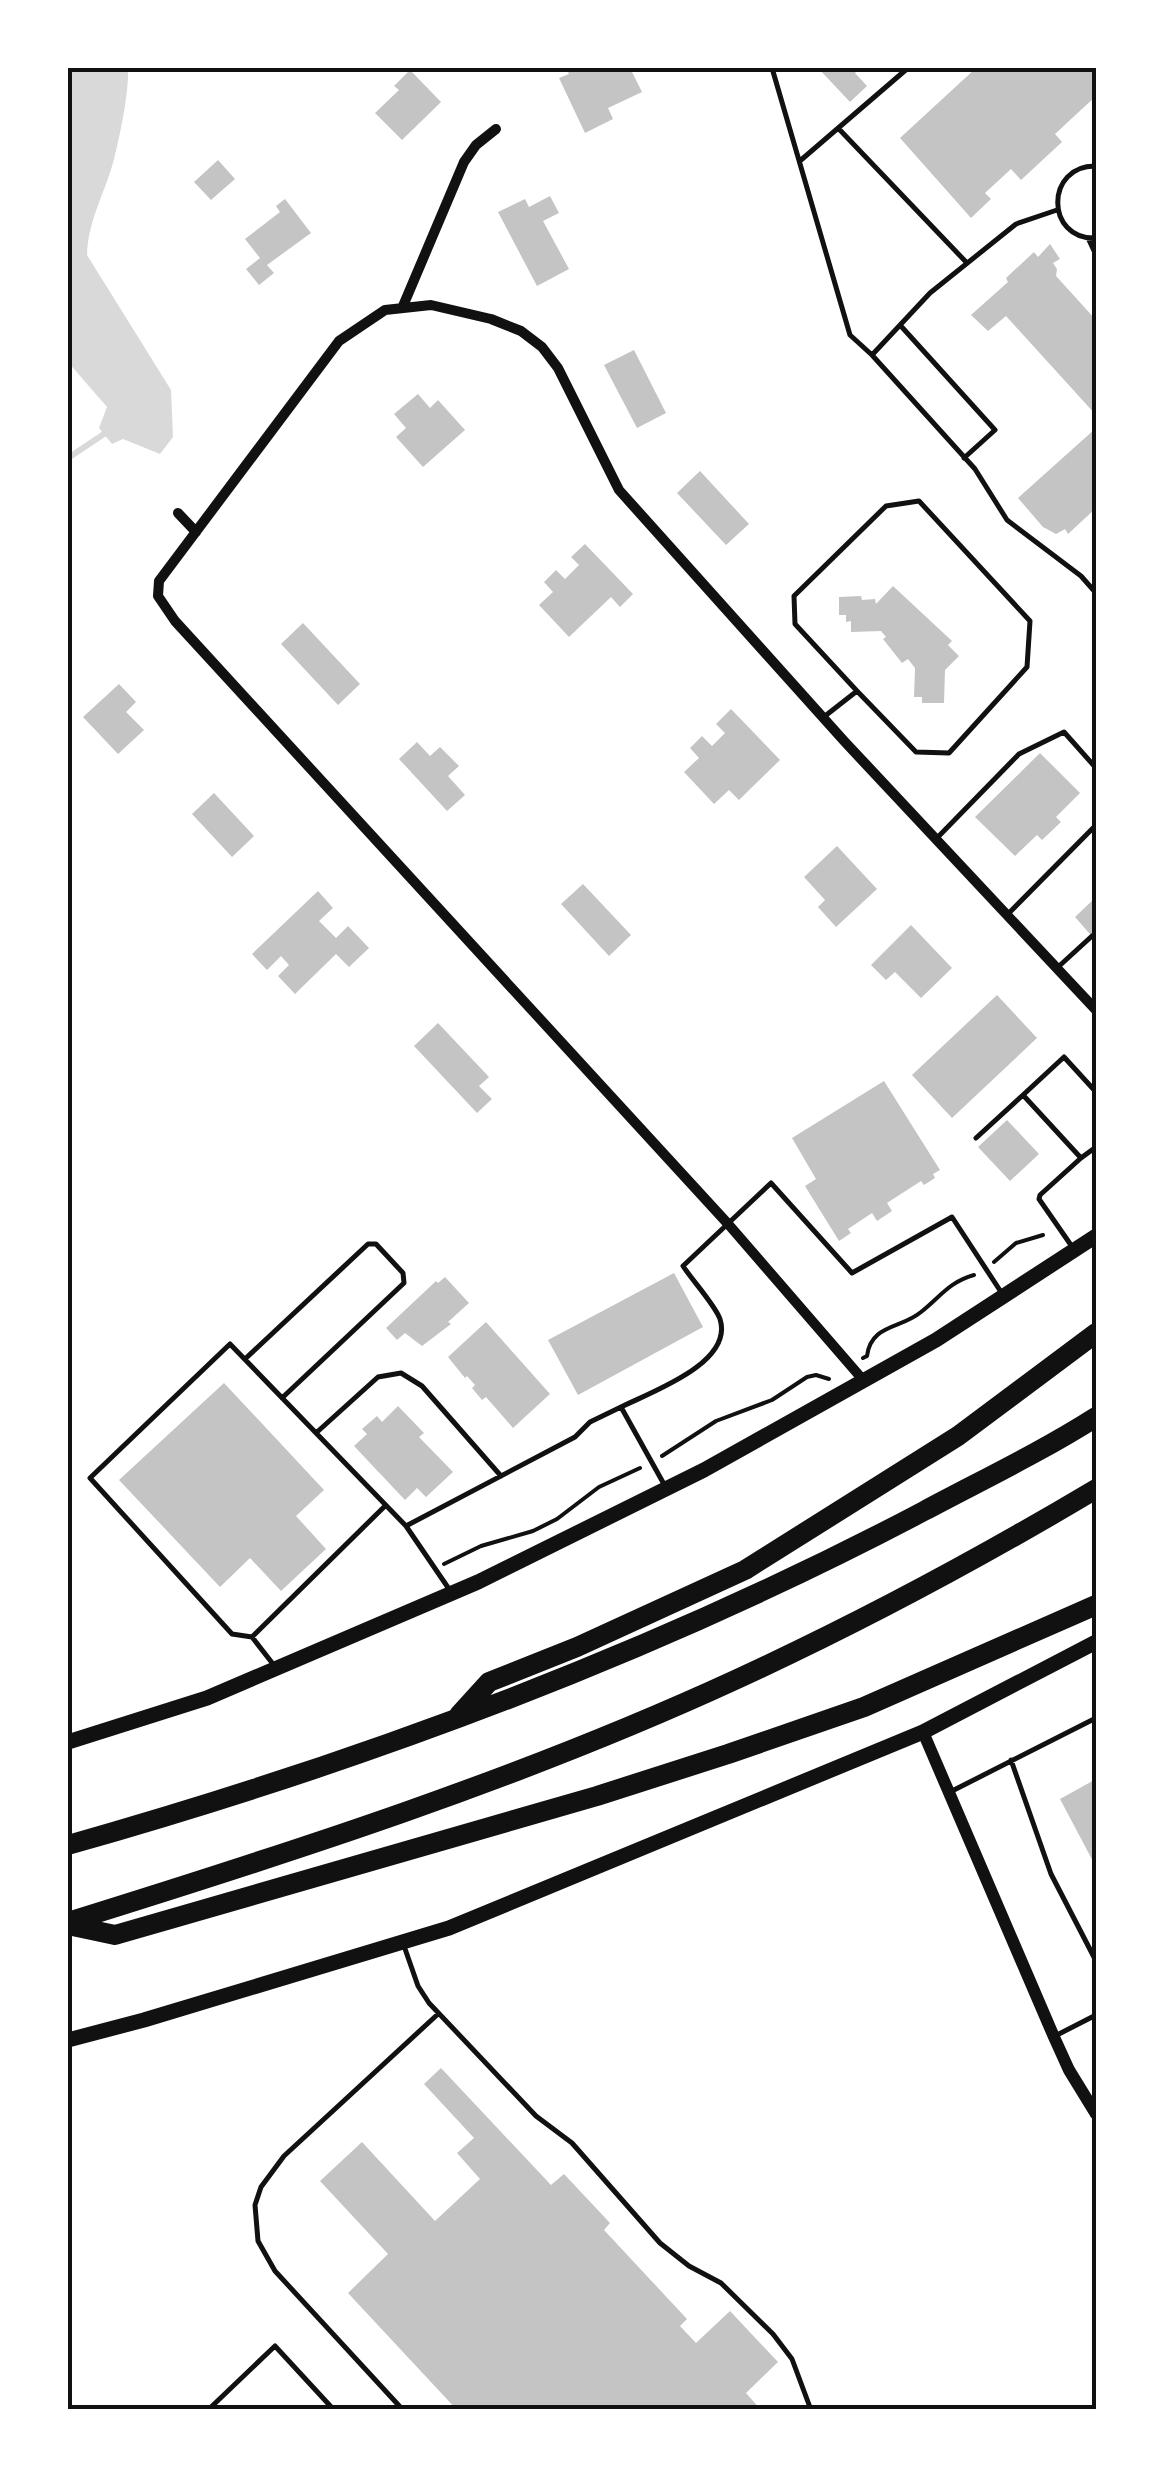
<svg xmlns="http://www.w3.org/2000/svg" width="1164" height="2477" font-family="'IBM Plex Sans',sans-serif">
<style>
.water{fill:#d9d9d9}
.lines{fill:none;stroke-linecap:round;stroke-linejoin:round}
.stream{stroke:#d9d9d9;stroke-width:6}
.building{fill:#c4c4c4}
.path{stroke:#111;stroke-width:4}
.service{stroke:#111;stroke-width:5}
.minor{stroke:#111;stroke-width:10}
.tertiary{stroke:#111;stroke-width:12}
.secondary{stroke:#111;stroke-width:15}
.motorway{stroke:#111;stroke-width:20}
.neatline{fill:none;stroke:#111;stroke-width:4}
</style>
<rect width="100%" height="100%" fill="#fff"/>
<!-- water -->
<path class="water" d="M68,68H128C129,91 121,131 115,155C107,190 88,218 87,255L171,390L173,437L160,454L123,439L112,444L99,428L107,407L68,362Z"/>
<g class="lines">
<!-- stream -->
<path class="stream" d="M68,458L104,434L106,430"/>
</g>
<!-- building -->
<path class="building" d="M566,68H630L642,92L608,108L613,119L585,133L559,78L569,74Z
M818,68H861L855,73L867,86L850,102Z
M976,68H1096V96L1055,134L1062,142L1021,180L1011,169L985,193L991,199L971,218L900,138Z
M410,70L441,102L402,140L375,113L399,90L394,86Z
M218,160L235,179L211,200L194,182Z
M550,196L559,213L543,221L569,269L537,286L498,212L525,199L529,207Z
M285,199L311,233L267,265L274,273L259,285L246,269L260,258L245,239L280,212L276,206Z
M1050,244L1060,259L1053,263L1057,269L1056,276L1096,320V415L1006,316L988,331L971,315L1008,282L1006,278L1034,252L1038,257Z
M634,350L666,413L637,428L604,365Z
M418,394L430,408L438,400L465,430L423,467L396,437L406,428L394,414Z
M1096,428V508L1068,534L1065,529L1056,534L1043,527L1018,498Z
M700,471L749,524L726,545L677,493Z
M585,544L633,594L620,607L611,597L569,637L539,605L553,592L544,582L556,570L565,579L579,565L571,557Z
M893,586L952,641L948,645L959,656L945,670L944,703H922V697H914L915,668L908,659L902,663L883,639L886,637L881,631L851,632V621L846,622V615H839V597L861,596L862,600L875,599L876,604Z
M303,623L360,684L338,705L281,644Z
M119,684L136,702L126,712L144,730L118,754L83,717Z
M731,709L780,760L739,800L729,790L714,804L684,772L699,758L690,748L702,736L712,746L725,733L716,724Z
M417,742L430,756L440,747L459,766L448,776L465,795L447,811L399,759Z
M1040,753L1080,793L1056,817L1061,822L1042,840L1037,835L1015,856L975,817Z
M214,793L254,836L232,857L192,814Z
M837,846L877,889L836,927L818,907L825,900L804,877Z
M583,884L631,935L609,956L561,904Z
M318,891L333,908L319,921L336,938L348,926L369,948L349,967L336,954L295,994L278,976L289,965L281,956L267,970L252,954Z
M1096,897V941L1075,917Z
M911,925L952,968L921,998L895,972L886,980L871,965Z
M997,995L1037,1038L952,1118L912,1075Z
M438,1023L489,1077L479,1086L492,1099L477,1113L414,1046Z
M884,1081L940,1170L933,1174L935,1178L924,1185L921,1181L887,1203L892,1211L877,1221L872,1213L848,1229L851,1233L839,1241L805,1186L816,1179L792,1138Z
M1007,1120L1039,1154L1010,1181L978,1147Z
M674,1273L703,1327L578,1395L548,1340Z
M445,1277L469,1303L448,1322L451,1324L422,1346L405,1333L397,1340L386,1328L436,1281L438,1283Z
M486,1322L550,1394L513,1428L486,1397L482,1400L472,1388L475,1385L467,1376L465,1378L448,1357Z
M224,1383L324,1490L296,1516L326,1549L281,1591L250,1558L220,1587L119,1480Z
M398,1406L424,1433L419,1437L453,1472L426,1497L417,1488L405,1500L354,1446L367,1434L362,1429L377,1416L382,1422Z
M1096,1779V1867L1060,1799Z
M441,2068L551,2185L564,2174L610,2223L604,2230L687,2319L680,2326L696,2343L730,2311L778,2362L746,2393L761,2410H457L348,2293L388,2254L320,2181L362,2142L435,2221L480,2179L457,2153L474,2138L424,2084Z"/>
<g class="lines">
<!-- path -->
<path class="path" d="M994,1262L1016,1243L1043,1235
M863,1358L867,1356C871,1324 901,1329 921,1312C940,1297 949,1282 974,1275
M662,1456L716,1421L772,1400L807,1377L816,1375L829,1379
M444,1564L481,1546L533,1531L557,1519L599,1487L640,1468"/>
<!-- service -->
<path class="service" d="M772,68L850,335L872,355
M838,128L967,263
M801,160L908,68
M1096,166C1045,165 1045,240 1096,238
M1057,210L1016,224L930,293L872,355L975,469L1007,520L1081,576L1096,593
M1089,240L1096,255
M900,325L995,430L964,458
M825,716L857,691L795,624L794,596L886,506L919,501L1030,621L1027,667L949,753L916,752L857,691
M936,839L1019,754L1064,732L1096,768
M1007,915L1096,825
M1057,968L1092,936
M976,1138L1023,1095
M1081,1158L1096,1147
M1073,1248L1039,1199L1040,1195L1081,1158L1023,1095L1064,1057L1096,1092
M245,1359L368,1244H376L403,1273L404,1283L282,1398
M316,1433L378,1377L401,1373L422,1386L501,1476
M665,1486L621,1407C651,1392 734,1363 720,1319C715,1305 692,1280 683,1266L771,1183L852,1273L952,1217L1003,1295
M449,1589L406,1526L575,1437L590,1422L621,1407
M252,1637L385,1506
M273,1664L252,1637L232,1634L90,1478L230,1344L406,1526
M1011,1760L1051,1874L1096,1961
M952,1791L1096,1718
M403,1943L418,1986L429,2003L536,2116L572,2143L660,2243L689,2266L721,2283L773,2334L792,2359L811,2410
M1055,2036L1096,2015
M208,2410L275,2346L334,2410
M403,2410L275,2271L258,2241L255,2205L261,2187L284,2156L438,2014"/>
<!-- minor -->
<path class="minor" d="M403,306L464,162L476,145L496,129
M178,513L196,532
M864,1381L729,1225L175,621L158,596L159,581L339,341L385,310L431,305L491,319L521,331L542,347L558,368L619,490L845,742L1096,1010"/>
<!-- tertiary -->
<path class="tertiary" d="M923,1732L1054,2037L1069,2070L1096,2114"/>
<!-- secondary -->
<path class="secondary" d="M68,1742L207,1698L478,1582L704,1470L936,1340L1096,1236
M68,2040L144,2020L449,1928L923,1732L1096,1642"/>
<!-- motorway -->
<path class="motorway" d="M459,1715L489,1682L577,1647L745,1570L958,1436L1096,1333
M68,1845C362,1762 653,1654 924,1511C982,1480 1041,1452 1096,1417
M68,1922C293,1852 520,1779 735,1680C859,1623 980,1558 1096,1489
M68,1925L115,1935L597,1796L728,1754L864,1707L1096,1605"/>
</g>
<!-- border -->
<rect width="1164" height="2477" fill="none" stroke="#ffffff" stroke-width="140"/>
<rect x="70" y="70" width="1024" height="2337" class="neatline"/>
</svg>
